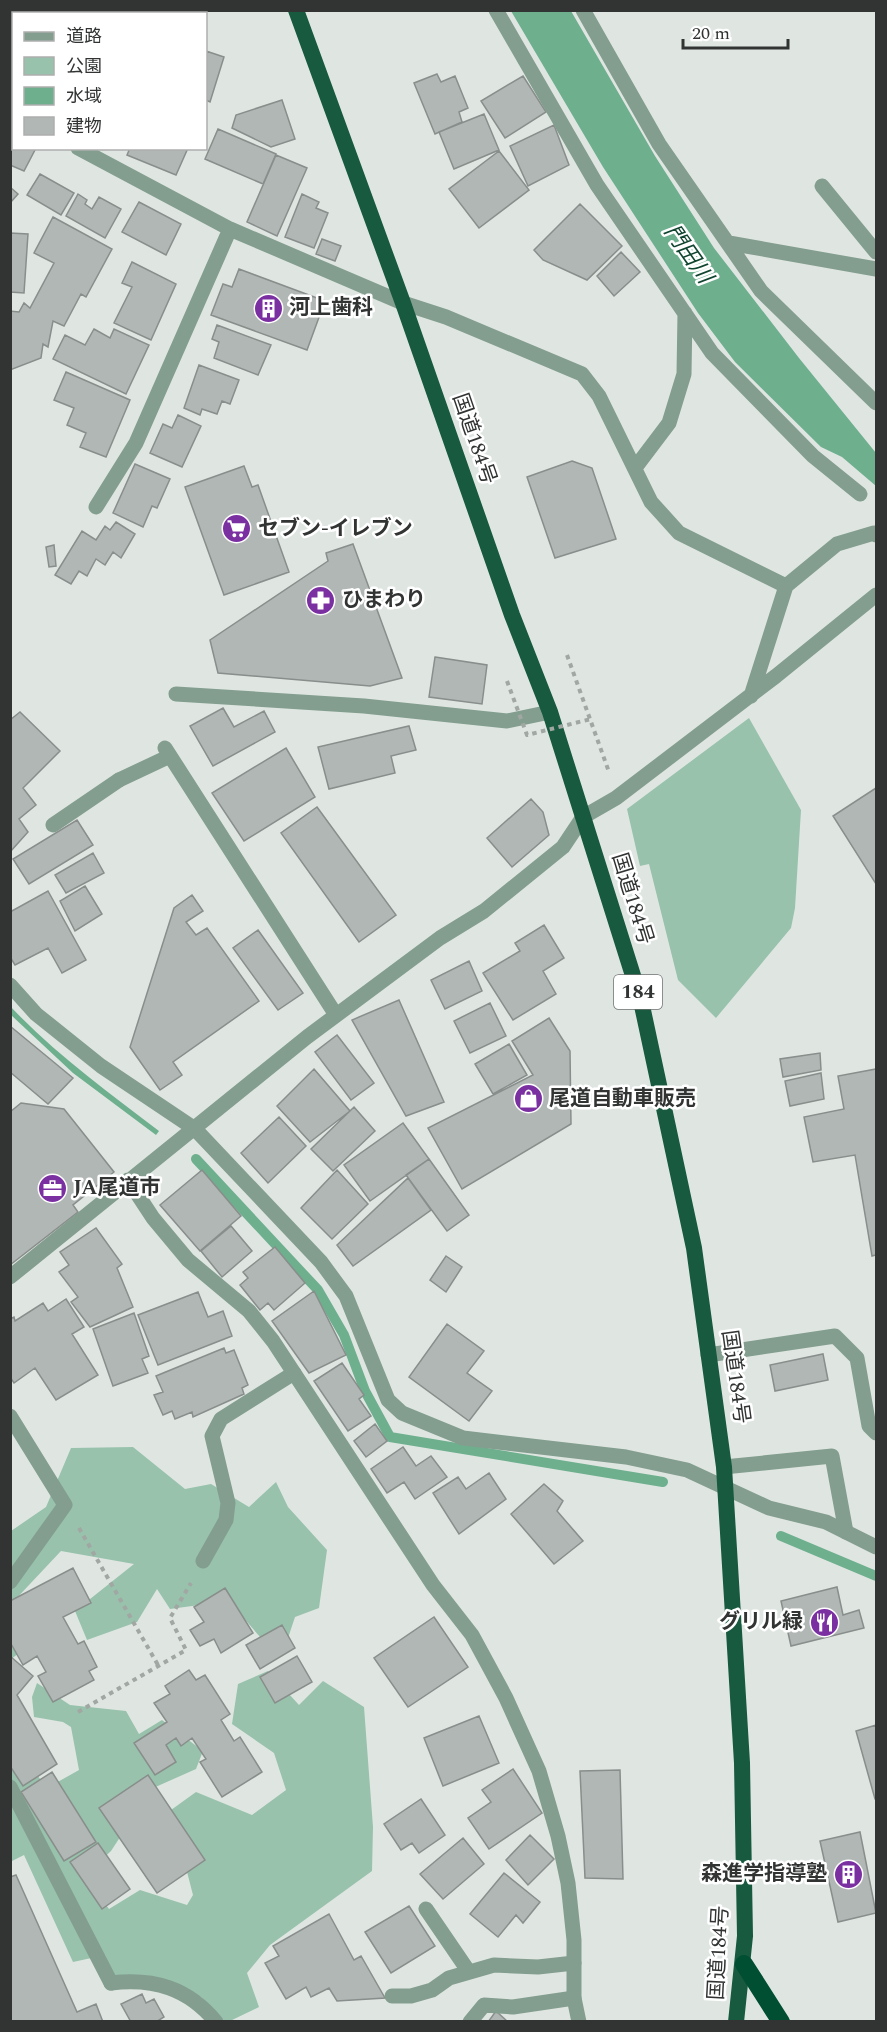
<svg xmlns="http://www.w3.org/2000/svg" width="887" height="2032" font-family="Spectral,'Noto Sans JP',serif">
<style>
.green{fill:#98c2ac}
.water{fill:#6eaf8e}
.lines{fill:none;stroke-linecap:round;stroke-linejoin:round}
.stream{stroke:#6eaf8e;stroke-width:10}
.building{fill:#b1b7b4;stroke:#888e8b;stroke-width:1.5}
.path{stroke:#a1a7a3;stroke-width:4;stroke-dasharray:4.5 4.5;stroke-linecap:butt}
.service{stroke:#839e8f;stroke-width:15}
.minor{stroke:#839e8f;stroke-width:15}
.trunk{stroke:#175a3f;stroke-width:16}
.motorway{stroke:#004f33;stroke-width:18}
.path-bridge{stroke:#a1a7a3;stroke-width:4;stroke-dasharray:4.5 4.5;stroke-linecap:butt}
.labels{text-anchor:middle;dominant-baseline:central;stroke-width:5;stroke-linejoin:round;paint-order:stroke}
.shield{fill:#fff;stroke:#6f7170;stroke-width:1.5}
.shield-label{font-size:20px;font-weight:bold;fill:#313432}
.poi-label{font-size:21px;font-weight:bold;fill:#313432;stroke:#fff;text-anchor:start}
.street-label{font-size:21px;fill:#313432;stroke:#fff}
.water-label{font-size:22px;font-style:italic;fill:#10452f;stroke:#fff}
</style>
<rect width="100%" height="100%" fill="#dfe6e2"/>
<!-- green -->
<path class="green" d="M749,718L801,810L795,908L791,928L716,1018L678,980L649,864L640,866L627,809Z
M133,1447L185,1489L211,1484L249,1507L276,1482L288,1507L327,1550L319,1608L295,1617L288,1638L260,1637L229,1601L170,1609L157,1589L137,1622L87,1640L75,1611L134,1564L61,1551L13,1602L26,1648L11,1659V1531L46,1507L71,1448Z
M268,1671L299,1705L323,1681L364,1707L373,1827L372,1871L270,1945L247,1973L259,2007L230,2021H224L201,1997L110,1977L105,1955L73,1962L24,1855L12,1861L11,1858V1741L47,1788L79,1770L71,1727L63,1722L34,1717L32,1697L37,1683L70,1705L126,1711L139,1734L162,1720L203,1751L196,1769L124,1801L130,1822L111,1851L85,1875L109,1909L140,1890L187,1905L193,1895L171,1810L196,1792L252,1815L286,1790L274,1753L232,1724L238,1684Z"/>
<!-- water -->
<path class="water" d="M511,11H571L655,156L714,248L799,358L876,453V486L842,457L821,447L735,362L698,313L603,167Z
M10,1006C55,1054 107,1091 159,1131L156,1135L73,1073L11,1015Z"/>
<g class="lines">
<!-- stream -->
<path class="stream" d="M196,1159L318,1290L344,1335L365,1391L390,1437L663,1482
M781,1536L876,1576"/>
</g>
<!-- building -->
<path class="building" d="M38,10H87L86,14H36Z
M10,28L14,30L13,94L10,93Z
M206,51L224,57L210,102L206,100Z
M437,74L441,82L455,76L468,108L459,112L462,122L435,134L414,83Z
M523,76L546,112L505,138L481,101Z
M282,100L295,139L271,147L232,128L236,115Z
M484,114L499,150L454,169L439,132Z
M554,125L569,165L528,186L510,146Z
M10,127L14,129L10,147Z
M218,129L276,154L263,184L205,159Z
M14,141V148H36L24,171L10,165V147Z
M130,148H188L176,175L127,155Z
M499,151L529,190L479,228L449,189Z
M276,155L307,168L277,236L247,222Z
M40,174L74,193L61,215L27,195Z
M10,187L18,194L10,203Z
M78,194L87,200L85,204L92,209L99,197L121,209L105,238L66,216Z
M302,194L319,202L316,208L328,213L314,248L285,237Z
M139,202L181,224L166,255L122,232Z
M580,204L622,246L587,280L543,260L534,250Z
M53,217L112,249L86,297L81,294L64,326L53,321L48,347L43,344L41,358L10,370V311L19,312L24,303L30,308L54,263L34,253Z
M10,233L28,234L24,293L10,292Z
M322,239L341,246L335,261L316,254Z
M621,252L640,272L614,296L597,276Z
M132,262L176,284L151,340L114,323L132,287L122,283Z
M239,269L325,301L307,350L211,315L223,284L232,287Z
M217,325L271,345L258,375L214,358L219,342L212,339Z
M94,329L110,338L114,329L149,345L126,394L53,359L65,335L85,345Z
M199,365L239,380L230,404L222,401L217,414L202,409L200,415L184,408Z
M66,372L130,400L106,457L80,447L86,433L67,425L74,408L54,400Z
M178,415L201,426L182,467L150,453L163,424L172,428Z
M572,461L592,468L616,539L555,558L527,477Z
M135,464L170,479L157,508L152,506L143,527L113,513Z
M244,466L252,487L258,485L289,572L224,595L185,487Z
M116,522L135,534L121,558L113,552L105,565L96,559L87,576L79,571L71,584L55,575L82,531L96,540L105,526L110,530Z
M353,544L402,678L370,686L218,673L210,640L328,561L326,553Z
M54,545L56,566L49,567L46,547Z
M435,657L487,665L482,704L429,697Z
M223,708L234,727L264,711L275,732L213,766L190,726Z
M20,712L60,751L23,788L36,805L19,819L28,832L10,852V720Z
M409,726L416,750L391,756L395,773L329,789L318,747Z
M286,748L315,797L244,841L212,793Z
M876,788V884L833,816Z
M531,799L543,812L549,835L512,867L487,838Z
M317,807L396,915L359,942L281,833Z
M77,820L93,845L29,884L13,859Z
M93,853L104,873L66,893L55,875Z
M85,886L102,914L75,931L60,901Z
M48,891L86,960L62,973L48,948L15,965L10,957V912Z
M192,895L203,911L186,922L196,935L207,928L259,1001L173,1062L182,1075L160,1090L130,1047L174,908Z
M544,925L564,958L543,971L556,994L513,1020L483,973L520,951L515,943Z
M258,930L303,993L278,1010L233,948Z
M469,961L482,991L445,1009L431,980Z
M399,1000L444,1102L406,1116L352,1020Z
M490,1003L506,1036L470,1053L454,1021Z
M549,1018L570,1051L571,1124L462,1189L428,1128L533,1075L512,1041Z
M10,1026L73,1078L48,1104L10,1072Z
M337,1035L374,1083L351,1100L315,1052Z
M509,1044L527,1075L493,1094L475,1064Z
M820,1053L821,1070L783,1077L780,1059Z
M314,1069L350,1111L310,1142L277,1106Z
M876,1069V1255L872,1256L855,1155L813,1162L804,1117L844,1109L838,1076Z
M821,1073L824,1099L790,1106L785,1081Z
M21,1103L64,1109L114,1172L73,1205L78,1212L10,1265V1112Z
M354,1107L375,1131L333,1171L311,1149Z
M279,1117L306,1146L268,1183L241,1153Z
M403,1123L429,1159L370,1201L344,1165Z
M429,1159L469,1215L447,1231L406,1175Z
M202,1170L241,1216L200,1251L160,1205Z
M337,1170L368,1204L332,1239L301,1208Z
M408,1178L431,1210L353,1266L337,1245Z
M231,1226L252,1251L222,1277L201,1251Z
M96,1228L122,1264L117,1268L133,1307L90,1327L71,1302L78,1297L59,1272L69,1265L60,1252Z
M275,1247L305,1283L274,1310L268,1303L260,1310L240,1285L248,1278L243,1272Z
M446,1256L462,1267L446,1292L430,1280Z
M314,1291L346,1355L309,1373L272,1321Z
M198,1292L208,1317L223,1311L232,1336L158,1365L138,1315Z
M66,1299L84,1327L72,1334L98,1375L56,1400L35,1368L14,1383L10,1377V1319L14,1317L15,1321L43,1303L48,1311Z
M134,1313L149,1356L142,1359L148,1373L113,1386L93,1329Z
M447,1324L484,1351L467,1373L492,1391L469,1421L409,1377Z
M224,1348L226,1353L234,1350L248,1385L242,1388L244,1394L193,1417L192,1412L175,1419L172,1411L163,1415L154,1395L163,1392L156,1376Z
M823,1354L828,1380L775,1391L770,1365Z
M342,1363L364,1395L359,1399L371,1416L348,1431L314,1381Z
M375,1424L387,1441L366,1457L354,1441Z
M403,1447L416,1466L431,1456L447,1477L415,1499L404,1482L387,1493L371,1469Z
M489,1473L506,1499L459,1534L433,1493L458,1477L466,1489Z
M544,1484L563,1501L557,1511L583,1541L554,1564L511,1514Z
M73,1568L91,1603L63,1617L78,1644L84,1641L97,1667L89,1671L94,1680L53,1702L38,1676L46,1672L37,1656L23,1665L10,1642V1601Z
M837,1587L843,1615L859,1610L864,1628L791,1646L781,1601Z
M225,1588L253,1633L221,1653L214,1639L200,1646L190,1630L204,1622L194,1607Z
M434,1617L468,1667L408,1707L374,1658Z
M282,1625L295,1648L260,1669L246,1645Z
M10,1656L33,1676L17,1695L57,1764L23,1786L10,1766Z
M297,1656L312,1682L275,1703L260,1677Z
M189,1670L196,1680L205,1675L230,1714L221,1720L234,1741L240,1737L262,1772L222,1797L200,1762L206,1759L192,1738L181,1746L176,1738L166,1745L176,1762L155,1775L134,1743L167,1722L154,1703L170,1694L165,1686Z
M479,1716L499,1763L443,1786L424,1738Z
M876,1725V1799H875L856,1731Z
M513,1769L542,1813L489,1849L468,1818L491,1802L482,1790Z
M620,1770L623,1879L585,1878L580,1771Z
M52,1772L96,1842L64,1861L21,1792Z
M148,1775L205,1860L157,1893L99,1808Z
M421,1799L445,1835L419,1853L412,1843L401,1850L384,1824Z
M860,1832L876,1913L838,1922L820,1841Z
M530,1835L554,1859L528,1885L506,1860Z
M463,1838L484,1864L443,1899L420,1874Z
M98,1843L130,1889L102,1909L70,1862Z
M504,1873L540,1902L523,1923L516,1915L498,1937L470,1914Z
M16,1875L77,2012L96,2004L103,2022H10V1877Z
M409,1906L435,1946L391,1973L365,1932Z
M329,1914L354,1960L361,1956L385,1998L337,2001L329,1988L311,1997L306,1987L286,1999L265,1963L279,1956L273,1946Z
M142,1994L146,2003L154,1999L164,2017L156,2022H131L121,2004Z
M496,2011L508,2022H488Z"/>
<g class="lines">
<!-- path -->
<path class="path" d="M567,655L609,772
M79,1528L158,1665
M78,1712L186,1650L170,1618L191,1583"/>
<!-- service -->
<path class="service" d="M822,186L876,252
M53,825L119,780
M10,1416L65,1505L10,1582
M724,1467L832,1456L846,1532
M203,1561L226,1520L228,1503L212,1436L221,1419L294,1373
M10,1787L111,1983
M426,1909L469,1972
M392,1996H411L432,1990L449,1978L494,1965L538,1967L574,1963
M470,2022L484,2005L513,2007L574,1998"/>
<!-- minor -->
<path class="minor" d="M496,10L597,185L712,353L813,456L860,494
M583,10L659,144L761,291L876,403
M10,113L14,114
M78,148L230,229L403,303L446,317L582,374L599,396L651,502L679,533L786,586L837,544L874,533L876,535
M729,243L876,269
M635,468L669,423L684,374L685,313
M96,507L136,443L230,229
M176,694L364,706L507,721L550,712
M751,696L786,586
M165,748L336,1015
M119,780L170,756
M10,985L36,1014L101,1066L195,1129L321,1262L346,1296L388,1400L402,1413L463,1438L626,1457L687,1470L769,1508L826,1522L876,1547
M128,1180L153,1218L188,1260L249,1311L273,1341L433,1585L472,1635L506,1698L539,1771L558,1836L568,1883L574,1940V1998L579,2022
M10,1277L307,1037L440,938L484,911L563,847L583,817L616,798L776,676L876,595
M708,1355L835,1336L857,1358L869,1426L876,1433
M111,1983C154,1978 188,1988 216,2022"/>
<!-- trunk -->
<path class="trunk" d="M296,10L403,303L512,615L550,712L641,1001L694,1248L724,1467L742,1763L745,1936L736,2022"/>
<!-- motorway -->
<path class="motorway" d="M744,1964L781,2022"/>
<!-- path-bridge -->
<path class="path-bridge" d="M507,681L527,735L591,719"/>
</g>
<!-- icons -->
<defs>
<symbol id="building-disc" viewBox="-11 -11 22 22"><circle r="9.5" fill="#7b30a2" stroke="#fff"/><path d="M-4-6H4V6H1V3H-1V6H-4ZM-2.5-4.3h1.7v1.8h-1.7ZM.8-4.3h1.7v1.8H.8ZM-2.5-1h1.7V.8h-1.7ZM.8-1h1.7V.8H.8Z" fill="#fff"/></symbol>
<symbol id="supermarket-disc" viewBox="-11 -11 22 22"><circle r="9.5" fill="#7b30a2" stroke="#fff"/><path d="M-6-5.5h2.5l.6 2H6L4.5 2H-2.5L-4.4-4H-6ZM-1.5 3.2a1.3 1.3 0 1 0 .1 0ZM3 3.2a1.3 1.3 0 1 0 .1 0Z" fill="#fff"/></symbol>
<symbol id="pharmacy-disc" viewBox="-11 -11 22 22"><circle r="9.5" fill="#7b30a2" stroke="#fff"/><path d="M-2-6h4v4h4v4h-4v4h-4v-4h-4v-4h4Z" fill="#fff"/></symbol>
<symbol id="shop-disc" viewBox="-11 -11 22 22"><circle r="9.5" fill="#7b30a2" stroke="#fff"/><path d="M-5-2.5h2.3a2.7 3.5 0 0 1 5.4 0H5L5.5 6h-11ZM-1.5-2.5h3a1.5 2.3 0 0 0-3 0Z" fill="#fff"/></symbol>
<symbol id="office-disc" viewBox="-11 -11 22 22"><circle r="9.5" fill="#7b30a2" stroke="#fff"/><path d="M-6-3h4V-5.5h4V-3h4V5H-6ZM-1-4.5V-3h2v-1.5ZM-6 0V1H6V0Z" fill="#fff"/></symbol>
<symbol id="restaurant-disc" viewBox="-11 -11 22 22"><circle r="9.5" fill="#7b30a2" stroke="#fff"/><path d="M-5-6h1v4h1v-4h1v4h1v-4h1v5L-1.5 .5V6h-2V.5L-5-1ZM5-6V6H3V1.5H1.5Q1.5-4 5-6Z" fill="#fff"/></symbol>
</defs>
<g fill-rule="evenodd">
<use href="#building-disc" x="252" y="292" width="33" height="33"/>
<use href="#supermarket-disc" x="220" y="512" width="33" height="33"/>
<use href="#pharmacy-disc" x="304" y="584" width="33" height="33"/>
<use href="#shop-disc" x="512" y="1082" width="33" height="33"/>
<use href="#office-disc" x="36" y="1172" width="33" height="33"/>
<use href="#restaurant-disc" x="808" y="1606" width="33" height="33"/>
<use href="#building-disc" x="832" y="1858" width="33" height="33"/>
</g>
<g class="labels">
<!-- shield labels -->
<rect class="shield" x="614" y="975" width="48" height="34" rx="4.5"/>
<g class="shield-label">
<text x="638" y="992">184</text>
</g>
<!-- poi labels -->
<g class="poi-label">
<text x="289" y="308">河上歯科</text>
<text x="258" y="529">セブン-イレブン</text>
<text x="342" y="600">ひまわり</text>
<text x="549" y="1099">尾道自動車販売</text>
<text x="73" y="1188">JA尾道市</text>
<text x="803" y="1622" text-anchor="end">グリル緑</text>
<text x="827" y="1874" text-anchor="end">森進学指導塾</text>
</g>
<!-- street labels -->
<g class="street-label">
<text transform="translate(474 439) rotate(71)">国道184号</text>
<text transform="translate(632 899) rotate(73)">国道184号</text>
<text transform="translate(735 1377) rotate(82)">国道184号</text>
<text transform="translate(719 1953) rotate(-87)">国道184号</text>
</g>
<!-- water labels -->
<g class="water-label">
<text transform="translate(688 254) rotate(55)">門田川</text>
</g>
</g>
<!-- border -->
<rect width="887" height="2032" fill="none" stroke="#313432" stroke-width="24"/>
<!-- legend -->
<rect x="12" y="12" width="195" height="138" fill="#ffffff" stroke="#adaead" stroke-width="1.5"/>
<rect x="24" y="32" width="30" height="9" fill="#839e8f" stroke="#adaead" stroke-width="1.5"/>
<text x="66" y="42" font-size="18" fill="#313432">道路</text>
<rect x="24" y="57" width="30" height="18" fill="#98c2ac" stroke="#adaead" stroke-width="1.5"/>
<text x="66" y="72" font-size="18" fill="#313432">公園</text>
<rect x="24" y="87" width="30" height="18" fill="#6eaf8e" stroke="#adaead" stroke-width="1.5"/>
<text x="66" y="102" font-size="18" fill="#313432">水域</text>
<rect x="24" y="117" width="30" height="18" fill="#b1b7b4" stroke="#adaead" stroke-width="1.5"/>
<text x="66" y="132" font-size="18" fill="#313432">建物</text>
<!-- scale -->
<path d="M683 39v9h105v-9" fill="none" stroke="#313432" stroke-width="3"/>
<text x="692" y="39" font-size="18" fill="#313432" stroke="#ffffff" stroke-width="4.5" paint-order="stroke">20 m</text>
</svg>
